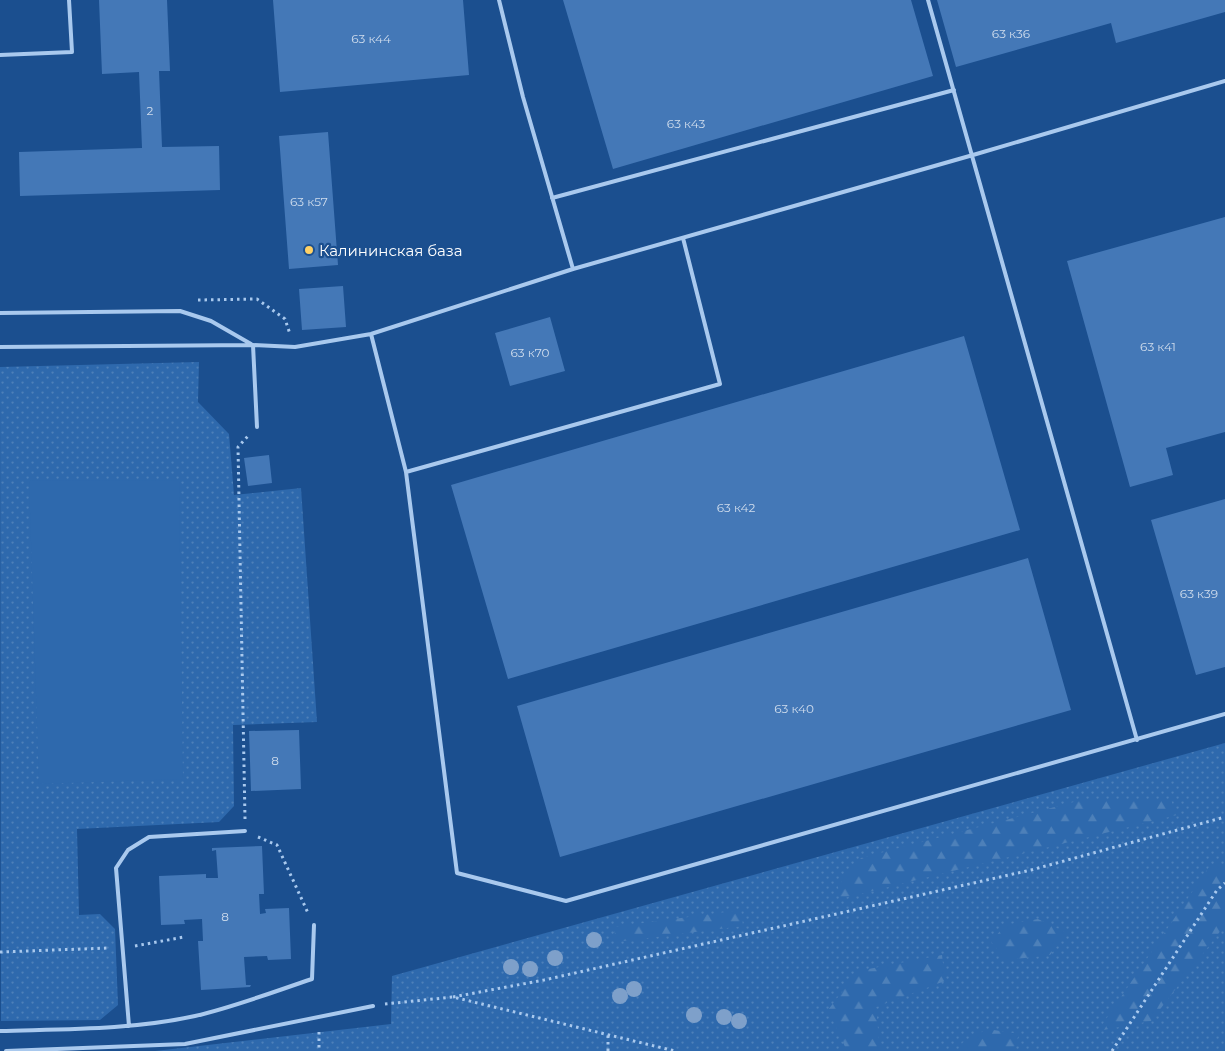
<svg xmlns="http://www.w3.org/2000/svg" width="1225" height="1051" font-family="Montserrat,sans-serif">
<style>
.grass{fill:url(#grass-dots)}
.forest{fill:url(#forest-firs)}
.pitch{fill:#2e69ad}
.building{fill:#4478b7}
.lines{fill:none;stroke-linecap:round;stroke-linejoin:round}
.path{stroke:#a9c9ee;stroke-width:3;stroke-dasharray:2.5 4;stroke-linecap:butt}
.service{stroke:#a9c9ee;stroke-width:4}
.tree{fill:#7ea0ca}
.poi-dot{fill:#ffd166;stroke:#1b4f8f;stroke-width:2}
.labels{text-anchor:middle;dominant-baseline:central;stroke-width:4.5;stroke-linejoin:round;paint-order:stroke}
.number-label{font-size:12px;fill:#d0dded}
.poi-label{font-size:15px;fill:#fff;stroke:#1b4f8f;text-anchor:start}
</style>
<defs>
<pattern id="grass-dots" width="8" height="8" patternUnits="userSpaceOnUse" patternTransform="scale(1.25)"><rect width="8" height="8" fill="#2e69ad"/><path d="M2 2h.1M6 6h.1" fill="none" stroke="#4d80b9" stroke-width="1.8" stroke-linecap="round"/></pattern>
<pattern id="forest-firs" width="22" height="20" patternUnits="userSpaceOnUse" patternTransform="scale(1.25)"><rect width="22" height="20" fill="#2e69ad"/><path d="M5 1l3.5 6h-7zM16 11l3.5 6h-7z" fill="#4d80b9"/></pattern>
</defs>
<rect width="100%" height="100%" fill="#1b4f8f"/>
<!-- grass -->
<path class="grass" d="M199,362L198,402L229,434L234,495L301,488L317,722L233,725L234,806L219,822L77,829L79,915L100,914L115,929L118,1005L100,1020L1,1021L0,367Z
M1225,743V1051H155L391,1024L392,976Z"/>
<!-- forest -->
<path class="forest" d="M1085,799L1171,800L1177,815L840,899L838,886L861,858Z
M1222,864L1225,871V925L1151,1021L1098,1031L1209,867Z
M741,910L743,926L616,942L614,927Z
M1038,919L1067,933L1050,955L1007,960L991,942L1005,925Z
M942,955L945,981L876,1007L880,1051H847L828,1010L858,971Z
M987,1029L1019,1034L1013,1051H965L962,1043Z"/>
<!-- pitch -->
<path class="pitch" d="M179,480L183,779L39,784L29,481Z"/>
<!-- building -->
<path class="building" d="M99,0H167L170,71H159L162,147L219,146L220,190L20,196L19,152L142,148L139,72L102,74Z
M273,0H463L469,75L280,92Z
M563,0H911L933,76L613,169Z
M937,0H1225V12L1116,43L1111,23L956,67Z
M328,132L338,265L289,269L279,136Z
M1225,217V432L1166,448L1173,475L1130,487L1067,261Z
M343,286L346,327L302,330L299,289Z
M550,317L565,371L510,386L495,333Z
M964,336L1020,530L508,679L451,485Z
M269,455L272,483L248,486L244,458Z
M1225,499V667L1196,675L1151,520Z
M1028,558L1071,710L560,857L517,706Z
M299,730L301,789L251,791L249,731Z
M262,846L264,894H259L260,914L266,913L265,909L289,908L291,959L268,960L267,956L244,957L246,985H251L250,987L201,990L198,941H203L202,919L184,920L185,924L161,925L159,876L206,874V878H218L216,850L212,851V848Z"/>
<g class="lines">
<!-- path -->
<path class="path" d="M198,300L257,299L285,319L290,334
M245,819L238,447L248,436
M258,837L277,845L308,913
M135,946L184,937
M0,952L109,948
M453,997L544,980L1031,870L1225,817
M385,1004L453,997L675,1051
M319,1032V1051
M608,1051V1034
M1112,1051L1217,890L1225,883"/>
<!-- service -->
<path class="service" d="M499,0L523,97L573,269
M928,0L1137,740
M0,55L72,52L69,0
M552,198L954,90
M0,313L180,311L211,321L251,344
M371,334L406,472L457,873L566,901L1225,714
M253,345L257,427
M0,347L253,345L295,347L371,334L573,269L973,155L1225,81
M406,472L720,384L683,238
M129,1026L116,868L128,850L149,837L245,831
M0,1031C65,1029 131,1030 195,1016C234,1007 273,992 312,979L314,925
M6,1051L185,1044L373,1006"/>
</g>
<!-- trees -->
<g class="tree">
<circle cx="594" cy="940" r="8"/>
<circle cx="555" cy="958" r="8"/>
<circle cx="511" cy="967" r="8"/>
<circle cx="530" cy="969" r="8"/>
<circle cx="634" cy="989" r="8"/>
<circle cx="620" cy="996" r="8"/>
<circle cx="694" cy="1015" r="8"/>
<circle cx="724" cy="1017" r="8"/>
<circle cx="739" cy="1021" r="8"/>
</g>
<!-- markers -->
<circle class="poi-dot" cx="309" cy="250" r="5"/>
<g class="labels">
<!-- number labels -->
<g class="number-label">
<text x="1011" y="33">63 к36</text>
<text x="371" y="38">63 к44</text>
<text x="150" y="110">2</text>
<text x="686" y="123">63 к43</text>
<text x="309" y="201">63 к57</text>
<text x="1158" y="346">63 к41</text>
<text x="530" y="352">63 к70</text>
<text x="736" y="507">63 к42</text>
<text x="1199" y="593">63 к39</text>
<text x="794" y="708">63 к40</text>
<text x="275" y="760">8</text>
<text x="225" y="916">8</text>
</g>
<!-- poi labels -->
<g class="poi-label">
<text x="319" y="250">Калининская база</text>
</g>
</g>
</svg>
